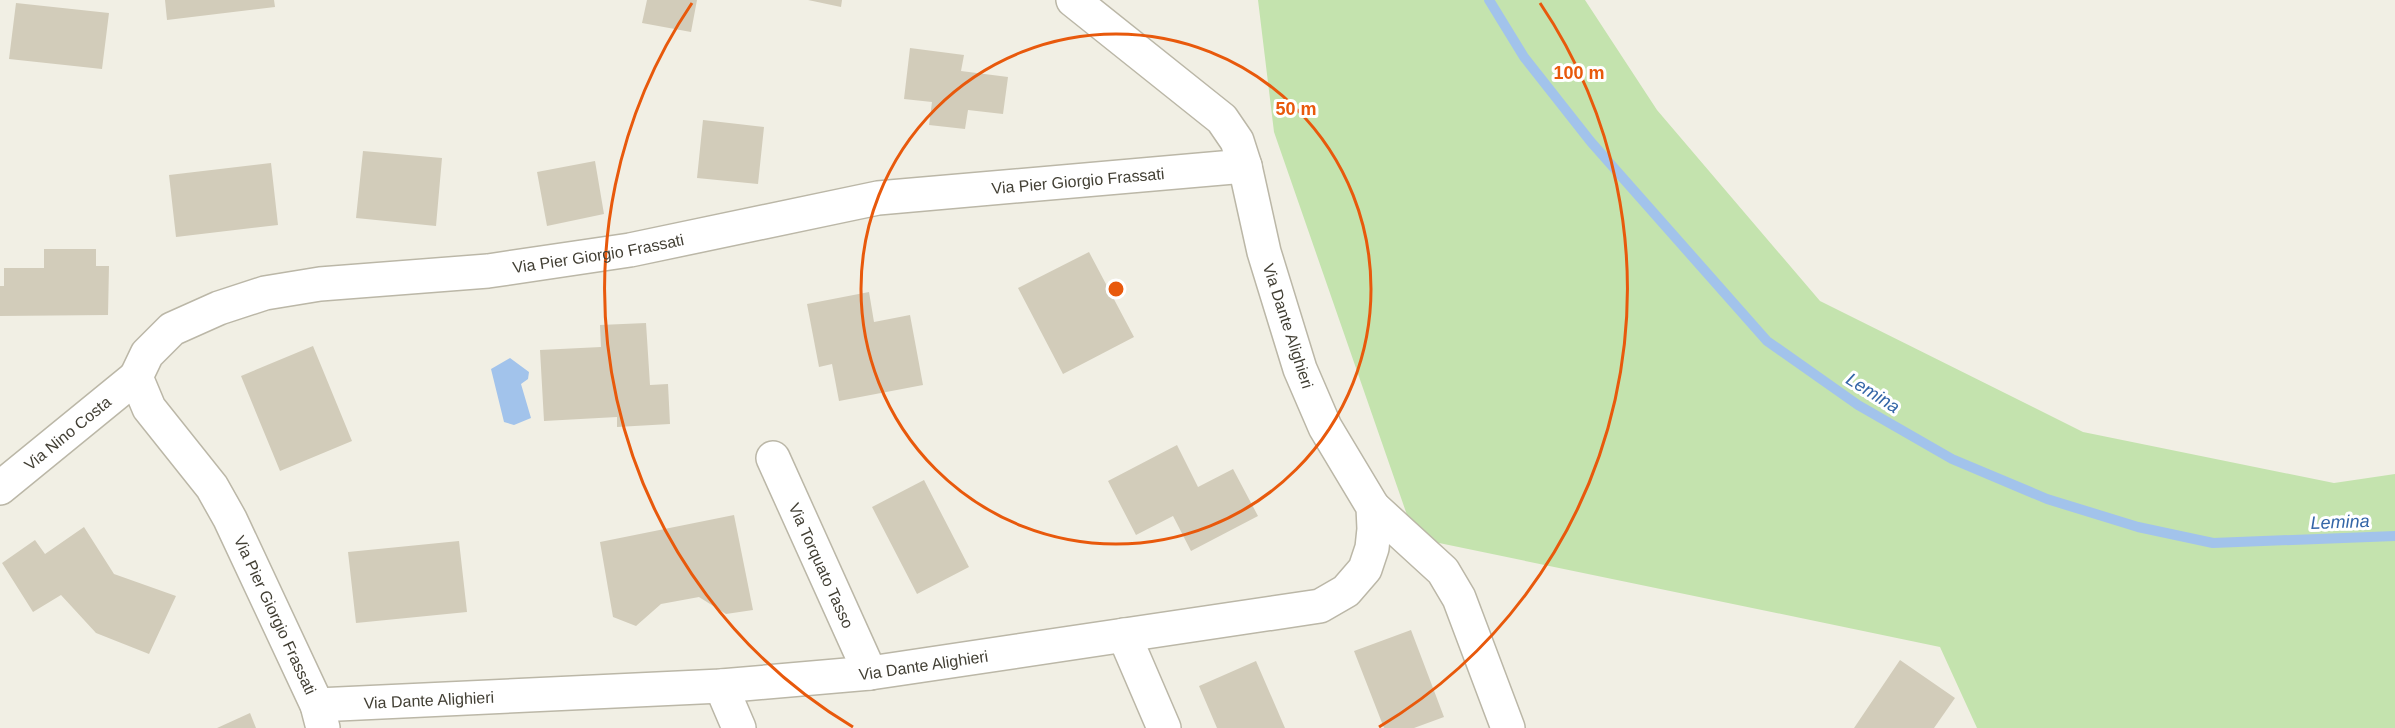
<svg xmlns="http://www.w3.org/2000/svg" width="2395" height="728" font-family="Helvetica,sans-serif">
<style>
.green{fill:#c4e3ae}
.water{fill:#a2c3eb}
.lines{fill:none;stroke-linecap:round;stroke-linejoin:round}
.stream{stroke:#a2c3eb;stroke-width:10}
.building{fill:#d2ccba}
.minor-casing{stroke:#bbb7a7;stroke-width:36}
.minor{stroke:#fff;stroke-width:33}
.ring{fill:none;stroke:#e8590c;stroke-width:3}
.labels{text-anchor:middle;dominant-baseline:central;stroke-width:6;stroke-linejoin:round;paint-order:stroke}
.street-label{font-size:16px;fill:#423f34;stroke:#fff}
.water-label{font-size:18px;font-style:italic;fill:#3466a7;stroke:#fff}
.centre{fill:#e8590c;stroke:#fff;stroke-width:3}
.ring-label{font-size:18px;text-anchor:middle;font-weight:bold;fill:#e8590c;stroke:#fff;stroke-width:6;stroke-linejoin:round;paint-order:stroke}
</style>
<rect width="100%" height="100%" fill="#f1efe4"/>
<!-- green -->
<path class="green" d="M1258,0H1585L1657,110L1820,301L2083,432L2334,483L2395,474V728H1977L1940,647L1415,538L1274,132Z"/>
<!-- water -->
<path class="water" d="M510,358L529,372L528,379L521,384L531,418L514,425L504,422L491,369Z"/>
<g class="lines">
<!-- stream -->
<path class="stream" d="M1489,0L1524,57L1591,142L1767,341L1858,405L1952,459L2047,499L2138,527L2213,543L2395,536"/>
</g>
<!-- building -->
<path class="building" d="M165,0H274L275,7L167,20Z
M647,0H697L691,32L642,23Z
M808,0H842L841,7Z
M16,3L109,13L102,69L9,59Z
M910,48L964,55L961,71L1008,77L1003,114L968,110L965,129L929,125L932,102L904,99Z
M703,120L764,127L758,184L697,178Z
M363,151L442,158L436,226L356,218Z
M595,161L604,214L547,226L537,172Z
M271,163L278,225L176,237L169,175Z
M44,249H96V266H109L108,315L0,316V286H4V268H44Z
M1089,252L1134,337L1063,374L1018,288Z
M869,292L874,322L910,315L923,385L839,401L832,364L819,367L807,304Z
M646,323L650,385L668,384L670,424L617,427V417L544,421L540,350L601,347L600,325Z
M313,346L352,441L280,471L241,376Z
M1177,445L1198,487L1233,469L1258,516L1191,551L1173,516L1136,535L1108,481Z
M924,480L969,567L917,594L872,507Z
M734,515L753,610L726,614L699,597L661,604L636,626L613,617L600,542Z
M84,527L114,574L176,596L149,654L96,633L61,595L33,612L2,563L35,540L45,554Z
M459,541L467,612L356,623L348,552Z
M1411,630L1444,717L1414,728H1384L1354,651Z
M1900,660L1955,698L1934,728H1854Z
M1256,661L1285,728H1217L1199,686Z
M250,713L256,728H217Z"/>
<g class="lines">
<defs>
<g id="minor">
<path id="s1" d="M773,458L870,673"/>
<path id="s2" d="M0,488L136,377"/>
<path d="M1373,507L1443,571L1459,598L1508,728"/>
<path d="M1124,635L1164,728"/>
<path d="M721,686L739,728"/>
<path id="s3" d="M317,705L721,686L870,673L1320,606L1346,591L1365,569L1372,548L1374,529L1373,507L1325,427L1300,369L1264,252L1245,166L1237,141L1222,119L1073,0"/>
<path id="s4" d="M323,728L317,705L230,519L212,487L149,408L136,377L147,354L172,329L219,308L265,293L320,284L488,271L630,250L878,198L1245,166"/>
</g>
</defs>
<!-- minor casing -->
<use href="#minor" class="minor-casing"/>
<!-- minor -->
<use href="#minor" class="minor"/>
</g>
<!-- distance rings -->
<g class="ring">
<circle cx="1116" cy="289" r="255"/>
<path d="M853 727A511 511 0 0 1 692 3M1540 3A511 511 0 0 1 1379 727"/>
</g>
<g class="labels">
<!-- street labels -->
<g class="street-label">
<text stroke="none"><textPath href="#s4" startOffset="1383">Via Pier Giorgio Frassati</textPath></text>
<text stroke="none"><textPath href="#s4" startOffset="897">Via Pier Giorgio Frassati</textPath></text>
<text transform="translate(1288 326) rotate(72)">Via Dante Alighieri</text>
<text stroke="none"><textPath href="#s2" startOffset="87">Via Nino Costa</textPath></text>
<text stroke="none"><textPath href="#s1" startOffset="118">Via Torquato Tasso</textPath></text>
<text transform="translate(275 615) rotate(65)">Via Pier Giorgio Frassati</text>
<text stroke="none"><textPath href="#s3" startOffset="608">Via Dante Alighieri</textPath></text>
<text stroke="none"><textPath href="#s3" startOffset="112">Via Dante Alighieri</textPath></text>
</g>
<!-- water labels -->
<g class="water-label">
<text transform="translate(1873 393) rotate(32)">Lemina</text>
<text transform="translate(2340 522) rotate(-2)">Lemina</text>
</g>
</g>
<circle cx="1116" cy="289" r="9" class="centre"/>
<g class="ring-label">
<text x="1579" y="79">100 m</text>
<text x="1296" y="115">50 m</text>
</g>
</svg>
